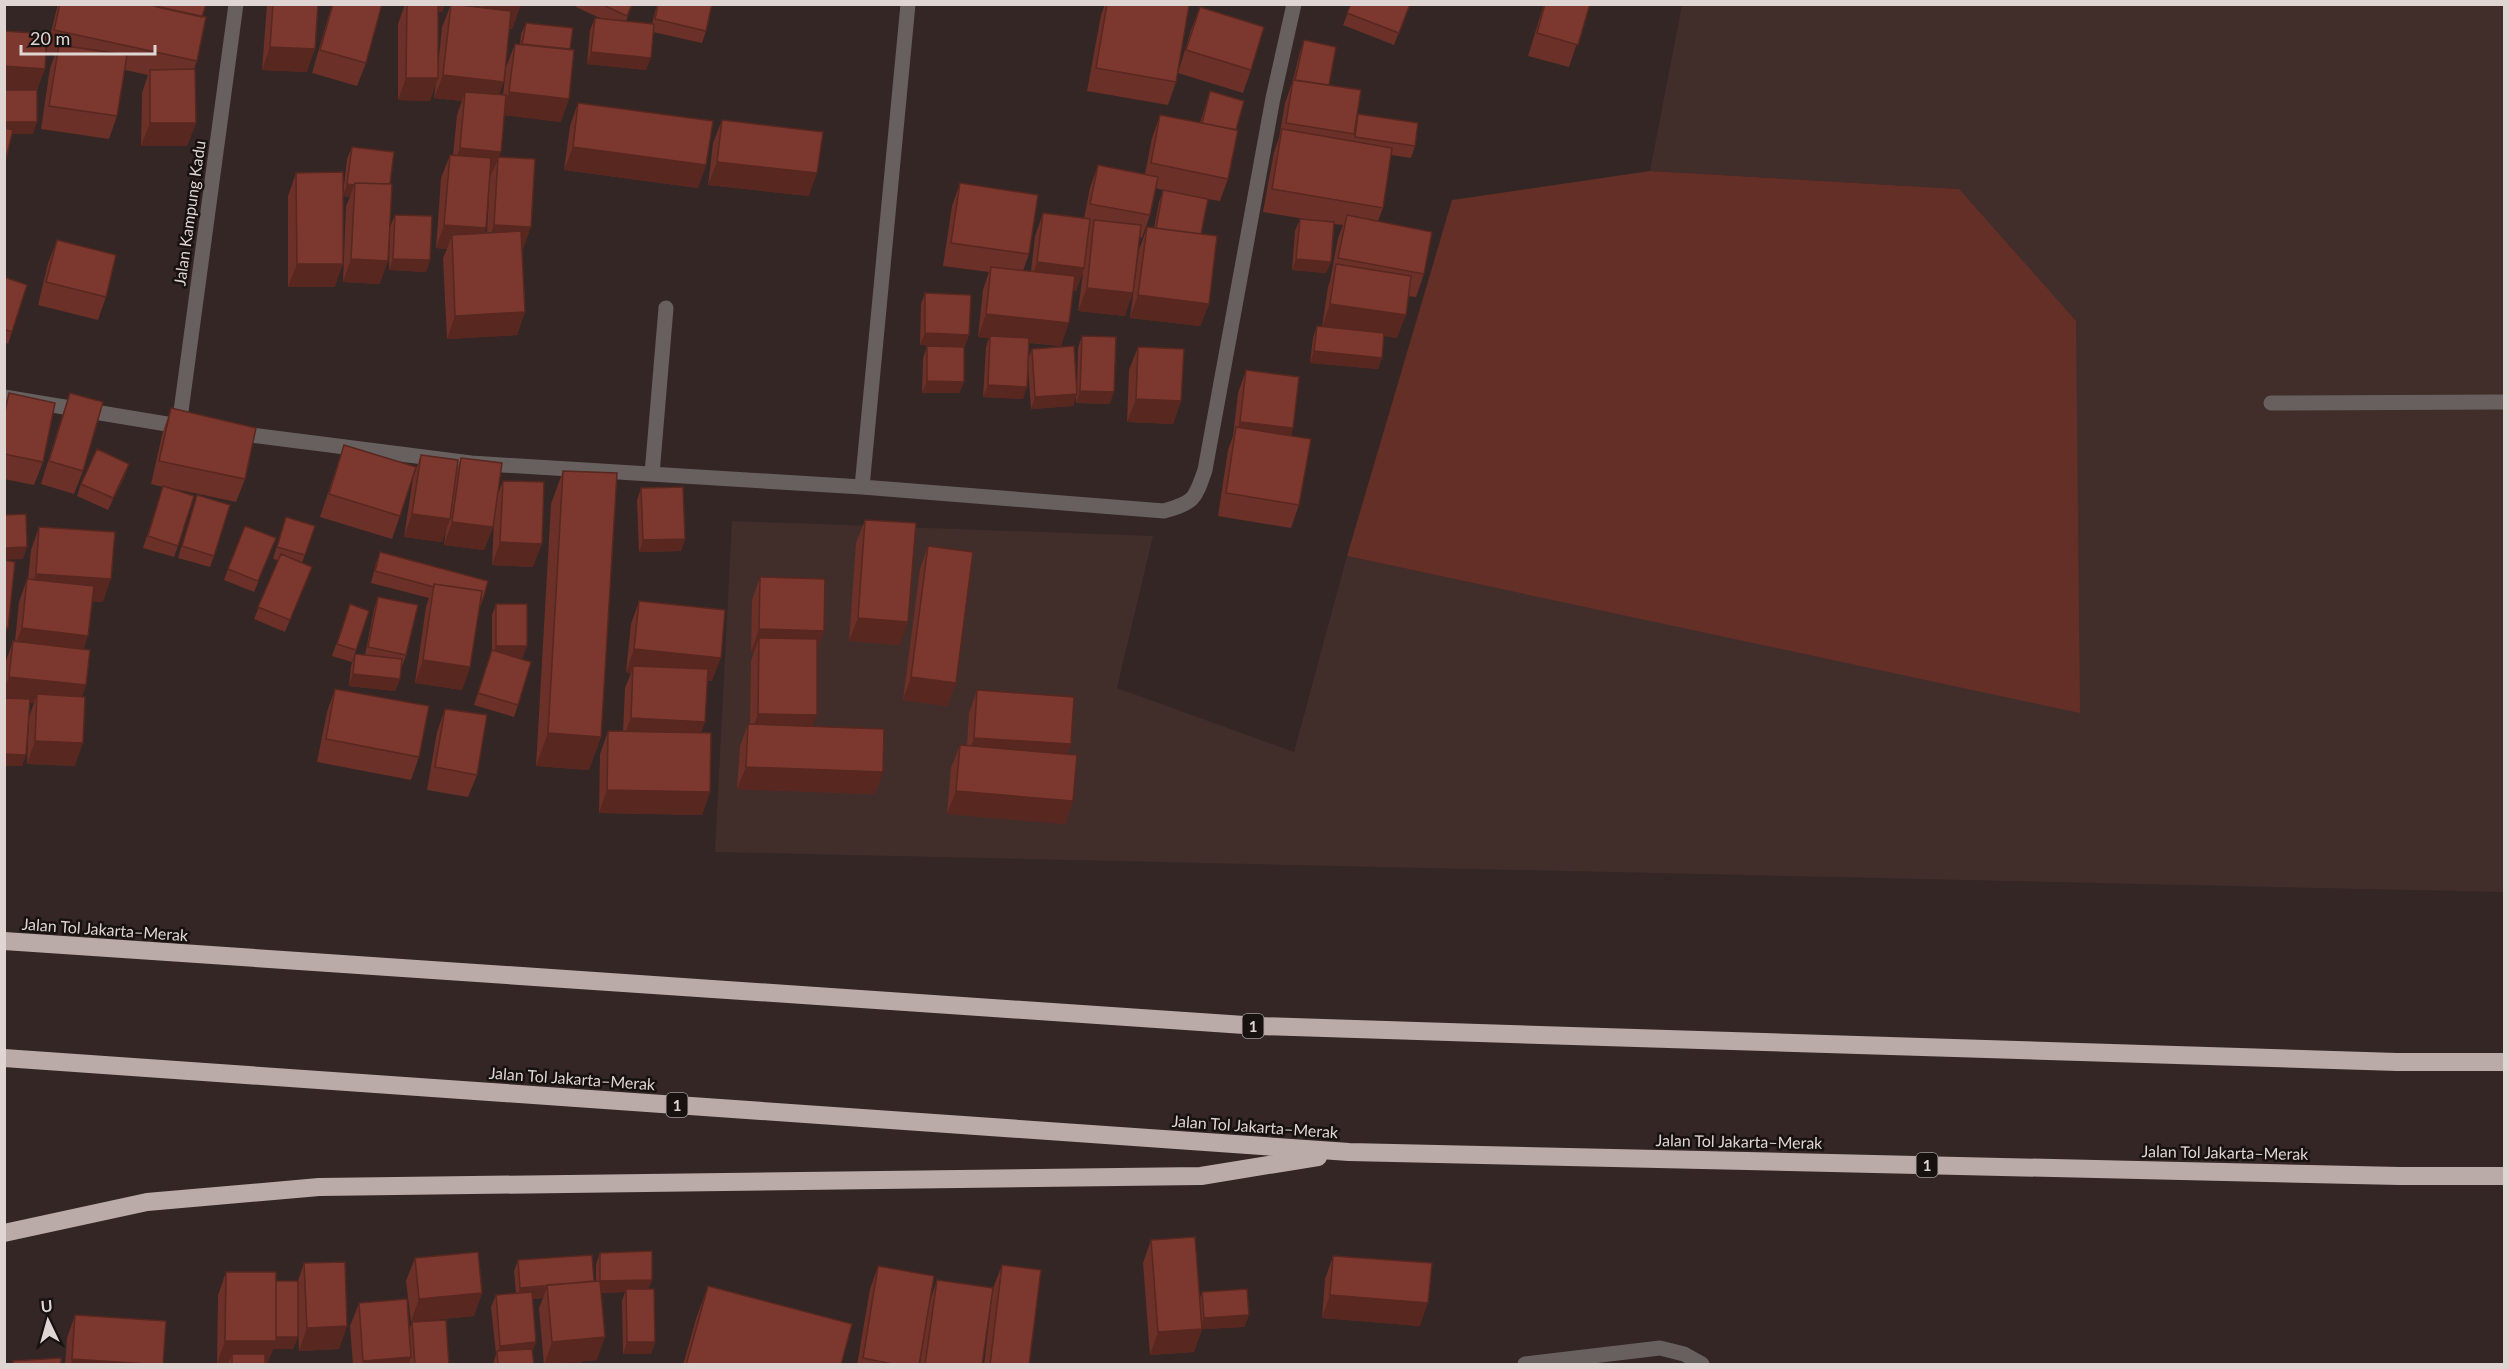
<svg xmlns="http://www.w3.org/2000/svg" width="2509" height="1369" font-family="Lato,sans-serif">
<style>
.built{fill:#412e2a}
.green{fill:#642f27}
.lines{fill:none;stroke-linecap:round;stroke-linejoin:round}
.minor{stroke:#67605f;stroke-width:15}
.highway{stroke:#bbaba8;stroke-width:18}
.wall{fill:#6b3028;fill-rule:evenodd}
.shaded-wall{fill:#572720}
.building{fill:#7c382e;stroke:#572720;stroke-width:1.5}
.labels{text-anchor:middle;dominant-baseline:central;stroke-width:5;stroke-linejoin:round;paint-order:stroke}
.shield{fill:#171110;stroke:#a39b99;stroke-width:1.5}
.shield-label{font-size:15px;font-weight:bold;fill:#dfd6d4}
.street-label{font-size:16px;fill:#dfd6d4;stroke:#171110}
</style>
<rect width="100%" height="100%" fill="#332624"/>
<!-- built -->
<path class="built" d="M1682,5H2504V892L715,852L732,521L1153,536L1117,688L1294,752L1347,556L2080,712L1959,189L1650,171Z"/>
<!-- green -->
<path class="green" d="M1650,171L1959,189L2076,321L2080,713L1347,556L1452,200Z"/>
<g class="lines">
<!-- minor -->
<path class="minor" d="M4,397L185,427
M2271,403L2504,402
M179,426L236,4
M235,433L471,463L862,487L1164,511C1195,502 1195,499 1205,470L1273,98L1294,4
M652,474L666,308
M862,487L908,4
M1525,1364L1660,1348L1684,1354L1702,1364"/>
<!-- highway -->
<path class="highway" d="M4,941L1259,1026L2397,1062H2504
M4,1058L1349,1152L2400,1176H2504
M4,1233L147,1202L319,1187L1201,1176L1318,1157"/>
</g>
<!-- wall -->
<path class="wall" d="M58,4H146L156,7L157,4H206L202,17L197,61L194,69L196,123L187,146H141L142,93L148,75L125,70L117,116L109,139L41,129L50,68L55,55L46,53L37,91L33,134H12L4,31L46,52Z
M267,4H318L307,72L262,70Z
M332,4H382L366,63L357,86L312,73Z
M405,4H445L442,12H438V67L442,27L451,4L479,7V4H521L512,29H509L499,95H503L506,67L515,44H520L521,34L526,23L561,122L504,115L499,157L523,250H522L525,312L517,335L447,339L443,258L447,249L436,248L441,178L450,155H453L457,115L462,101L434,98L436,82L430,101L398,100V24ZM489,194L487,233H485Z
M577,4H633L626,21L652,24L657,4H712L706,31L702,43L653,32L646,70L587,64L590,30L595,18L602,19L576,7Z
M1105,4H1107L1176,82L1168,105L1087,91L1101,15Z
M1351,4H1410L1394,45L1343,25Z
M1544,4H1590L1569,67L1528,56Z
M1200,7L1251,70L1243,93L1178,73L1191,30Z
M1304,40L1329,85L1357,115L1415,146L1411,158L1391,155L1383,208L1378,221L1424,274L1416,297L1408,296L1397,338L1384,336L1382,358L1378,369L1310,363L1313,338L1317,326L1322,327L1328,287L1330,281L1338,238L1343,225L1334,224L1331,262L1326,273L1292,270L1295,231L1300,219L1311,220L1263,212L1274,152L1279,138L1285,103L1293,80L1300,52Z
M1210,91L1236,130L1228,179L1220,201L1208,199L1201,234L1209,304L1200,326L1130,318L1139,250L1147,227L1154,228L1159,202L1163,190L1155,188L1150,215L1142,238L1140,237L1125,316L1078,311L1083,272L1076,291L1073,290L1061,346L1029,343L1028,359L1032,349L1077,389L1078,348L1082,336L1110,404L1076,403V395L1073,406L1031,409L1028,367L1023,399L983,397L986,347L989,338L978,337L983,290L989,272L943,266L952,206L960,183L1029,254L1023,271H1031L1035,236L1043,213L1084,218L1090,188L1098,165L1145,174L1152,138L1160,115L1200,123Z
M578,103L706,165L698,188L564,170L570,126Z
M722,120L809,196L708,185L713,143Z
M352,147L390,184L380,284L343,282L346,206L350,197L343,196L335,287H288V196L296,173L343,194L347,159Z
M395,215L430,260L426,272L389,270L390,227Z
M57,240L106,297L98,320L38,305L48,263Z
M4,277L12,332L8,344L4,342Z
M925,293L969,335L964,347V382L959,393H922L923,358L927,346L959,347L920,345L921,304Z
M1138,347L1181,401L1173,424L1127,422L1129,370Z
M1246,370L1293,428L1291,435L1299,505L1291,528L1218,516L1228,450L1233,436L1238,393Z
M9,393L43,462L34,485L4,479V406Z
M70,393L83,471L74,494L41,484L62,416Z
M171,408L245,479L236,502L166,487L178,546L174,557L143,548L163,487L151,484L163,431Z
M344,445L400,516L392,539L320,517Z
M421,455L456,471L461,458L497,496L503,481L533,567L492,565L494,521L493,527L484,550L444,545L446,529L442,542L404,537L413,478Z
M563,471L601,737L589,770L536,766L551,504Z
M125,476L108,510L77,496L81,484Z
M641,488L685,539L681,551L639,552L637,500Z
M197,495L214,556L210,567L178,558Z
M286,517L315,526L302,563L312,567L285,632L254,619L278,560L273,559Z
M865,520L900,645L849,641L856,543Z
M39,527L103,602L92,601L84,649L86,685L82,696L75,766L27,764L29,717L34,703H29L26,755L22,766H4L5,664L13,641H15L19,602L27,579H28L31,550Z
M928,546L956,683L947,706L903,700L920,569Z
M271,550L254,592L224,580L228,569Z
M380,552L483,599L479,610L470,667L462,690L415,683L426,607L429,598L371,583L376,563Z
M760,577L824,631L817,652L812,726L883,772L875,794L737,789L740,746L748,724H750L751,661L754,652H751L752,600Z
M378,597L406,655L402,667L401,666L400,679L395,691L349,686L351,666L355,654L365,655L374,609Z
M639,601L712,681L707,680L701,733L710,792L702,815L599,813L600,754L608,731L623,732L625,688L631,673L626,672L631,624Z
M350,604L369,611L352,662L332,656Z
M496,604L523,658H518V705L514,717L474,705L492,650V615Z
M335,689L419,757L411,780L317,762L327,712Z
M977,690L1071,744L1067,754L1073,801L1065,824L947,814L951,768L960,745H967L969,713Z
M445,709L477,775L468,797L427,790L437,732Z
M1151,1240L1200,1298L1202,1292L1249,1315L1244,1327L1202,1329L1194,1352L1150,1355L1143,1263Z
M600,1253L652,1280L648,1289L655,1342L651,1354H623L622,1301L625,1292L601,1293L597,1360L544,1365L539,1308L543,1298L532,1299L536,1342L532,1352L534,1365H493L496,1354L491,1307L496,1295L516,1293L514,1271L518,1260L594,1281H596V1264Z
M1333,1256L1420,1326L1322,1318L1325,1279Z
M415,1258L482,1293L474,1316L411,1322L406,1281Z
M304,1263L347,1326L339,1349L299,1351L298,1327V1337L293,1349H273L267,1364H217L218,1295L226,1272L276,1281H298Z
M1002,1265L1029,1365H984L993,1288Z
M878,1266L931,1298L937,1280L982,1365H920L924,1335L919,1365H857L870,1289Z
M708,1286L841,1365H683L696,1319Z
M359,1303L409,1330L412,1322L449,1365H410L409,1361L408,1365H353L350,1326Z
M75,1315L163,1365H65L67,1338Z"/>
<!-- shaded-wall -->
<path class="shaded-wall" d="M410,4H445L442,12H408Z
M484,4H506L520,6L512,29L477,25Z
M270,47L315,49L307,72L262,70Z
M591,52L651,58L646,70L587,64Z
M4,66L45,69L37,91L4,90Z
M443,75L504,82L496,104L465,92L462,101L434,98Z
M406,78H438L430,101L398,100Z
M509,92L569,99L561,122L501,115Z
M4,122H37L33,134H4Z
M150,123H196L187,146H141Z
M573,147L706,165L698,188L564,170Z
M460,148L501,152L491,175L451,171Z
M717,162L817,173L809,196L708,185Z
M347,184L354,185L350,197L343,196Z
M444,225L486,228L478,251L452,235L447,249L436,248Z
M494,225L531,227L523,250L486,248Z
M351,259L388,261L380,284L343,282Z
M393,259L430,260L426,272L389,270Z
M1296,259L1331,262L1326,273L1292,270Z
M1037,262L1084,268L1076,291L1029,285Z
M297,264H343L335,287H288Z
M1087,288L1133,293L1125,316L1078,311Z
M1138,295L1209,304L1200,326L1130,318Z
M1330,304L1406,315L1397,338L1322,327Z
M525,312L517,335L447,339L455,316Z
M986,314L1069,323L1061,346L990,338V336L989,338L978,337Z
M925,333L969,335L965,347L920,345Z
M1314,351L1382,358L1378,369L1310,363Z
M927,381L964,382L959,393H922Z
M988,385L1027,387L1023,399L983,397Z
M1080,391L1114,392L1110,404L1076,403Z
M1077,394L1073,406L1031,409L1035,397Z
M1136,399L1181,401L1173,424L1127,422Z
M1240,422L1293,428L1285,451L1235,438Z
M129,464L125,476L108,510L113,498Z
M412,514L450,519L442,542L404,537Z
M452,522L493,527L484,550L444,545Z
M685,539L681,551L639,552L643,540Z
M500,542L542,544L533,567L492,565Z
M27,547L23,559L4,560V548Z
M312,567L308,579L285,632L290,620Z
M36,574L111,579L103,602L27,597Z
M858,618L908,622L900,645L849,641Z
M4,628H8L4,637Z
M22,628L88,636L80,659L13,651Z
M759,629L824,631L816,654L759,638L754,652H751Z
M496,646H527L523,658H492Z
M634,649L721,658L712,681L633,673V666L631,673L626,672Z
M423,660L470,667L462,690L415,683Z
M353,674L400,679L395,691L349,686Z
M9,677L86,685L78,708L37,694L34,703L4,700V689Z
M911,677L956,683L947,706L903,700Z
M758,714L817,715L808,737H750Z
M631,718L705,722L697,745L622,741Z
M548,733L601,737L589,770L536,766Z
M974,738L1071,744L1062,767L966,761Z
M35,741L83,743L75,766L27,764Z
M4,754L26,755L22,766H4Z
M746,767L883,772L875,794L737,789Z
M607,790L710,792L702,815L599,813Z
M956,791L1073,801L1065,824L947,814Z
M652,1280L648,1291L626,1289L625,1292L596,1293L600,1281Z
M547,1287L543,1298L516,1300L520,1288Z
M482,1293L474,1316L411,1322L419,1299Z
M1330,1295L1428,1303L1420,1326L1322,1318Z
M1249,1315L1244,1327L1202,1329L1194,1352L1150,1355L1158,1332L1199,1330L1204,1318Z
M347,1326L339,1349L299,1351L307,1328Z
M275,1337H298L293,1349H273L267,1364H232V1354L228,1364H217L225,1341Z
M605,1337L597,1360L544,1365L552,1342Z
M536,1342L532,1354H497L500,1346Z
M627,1342H655L651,1354H623Z
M411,1357L408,1365H362L363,1361Z
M72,1359L157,1365H71Z"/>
<!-- building -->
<path class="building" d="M60,4H146L206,17L197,61L54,30Z
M158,4H206L202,17L157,7Z
M273,4H318L315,49L270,47Z
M333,4H382L366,63L320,50Z
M407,4H438V78H406Z
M451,4L511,11L504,82L443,75Z
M506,4H521L520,6Z
M601,4H632L627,16Z
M658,4H712L706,31L655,19Z
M1107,4H1184L1189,5L1176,82L1096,68Z
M1351,4H1410L1399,33L1347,13Z
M1545,4H1590L1578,45L1537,33Z
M1200,7L1264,27L1251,70L1186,50Z
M595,18L654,24L651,58L591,52Z
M526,23L573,28L570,49L522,44Z
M4,31L47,34L45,69L4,66Z
M1304,40L1336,47L1329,85L1295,80Z
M515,44L574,50L569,99L509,92Z
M59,45L127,55L117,116L49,106Z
M195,69L196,123H150V70Z
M1293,80L1361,90L1354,134L1286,123Z
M4,90H37V122H4Z
M1210,91L1244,101L1236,130L1202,123Z
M465,92L506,95L501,152L460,148Z
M578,103L713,121L706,165L573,147Z
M1358,114L1418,123L1415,146L1355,137Z
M1160,115L1238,130L1228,179L1151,163Z
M722,120L823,132L817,173L717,162Z
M4,128L13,130L4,166Z
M1282,129L1392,148L1383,208L1272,189Z
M352,147L394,152L390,184L355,183L354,185L347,184Z
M450,155L491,158L486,228L444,225Z
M498,157L535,159L531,227L494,225Z
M1098,165L1158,177L1150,215L1090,204Z
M343,172V264H297L296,173Z
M355,183L392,184L388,261L351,259Z
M960,183L1038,195L1029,254L951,243Z
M1163,190L1208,199L1201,234L1156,228Z
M1043,213L1090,219L1084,268L1037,262Z
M395,215L432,216L430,260L393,259Z
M1347,215L1432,232L1424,274L1338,258Z
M1300,219L1334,222L1331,262L1296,259Z
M1094,220L1141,225L1133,293L1087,288Z
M1147,227L1217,236L1209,304L1138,295Z
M521,231L525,312L455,316L452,235Z
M57,240L116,255L106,297L46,282Z
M1336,264L1411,276L1406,315L1330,304Z
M991,267L1075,276L1069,323L986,314Z
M4,277L27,285L12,332L4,329Z
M925,293L971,295L969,335L925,333Z
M1317,326L1384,333L1382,358L1314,351Z
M990,336L1029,338L1027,387L988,385Z
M1082,336L1116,337L1114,392L1080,391Z
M927,346L964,347V382L927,381Z
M1074,346L1077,394L1035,397L1032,349Z
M1138,347L1184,349L1181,401L1136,399Z
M1246,370L1299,377L1293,428L1240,422Z
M9,393L55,403L43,462L4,454V416Z
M70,393L103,402L83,471L49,461Z
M171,408L256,428L245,479L159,461Z
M1236,427L1311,439L1299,505L1226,493Z
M344,445L416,467L400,516L329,494Z
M97,449L129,464L113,498L81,484Z
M421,455L458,460L450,519L412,514Z
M461,458L502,463L493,527L452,522Z
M563,471L617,473L601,737L548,733Z
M503,481L544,482L542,544L500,542Z
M163,486L194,496L178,546L148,536Z
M683,487L685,539L643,540L641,488Z
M197,495L230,505L214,556L182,546Z
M26,514L27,547L4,548V515Z
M286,517L315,526L305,555L277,547Z
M865,520L916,523L908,622L858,618Z
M245,526L276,538L258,581L228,569Z
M39,527L115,532L111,579L36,574Z
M928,546L973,552L956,683L911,677Z
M380,552L488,581L483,599H481L482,591L434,584V587L375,571Z
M281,554L312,567L290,620L258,607Z
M4,560L15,562L8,628H4Z
M760,577L825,579L824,631L759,629Z
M27,579L94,586L88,636L22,628Z
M434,584L482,591L470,667L423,660Z
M378,597L418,605L406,655L368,647Z
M639,601L725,610L721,658L634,649Z
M350,604L369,611L356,650L337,644Z
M496,604H527V646H496Z
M759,638L817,639V715L758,714Z
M13,641L90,650L86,685L9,677Z
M492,650L531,662L518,705L478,693Z
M355,654L402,659L400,679L353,674Z
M633,666L708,669L705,722L631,718Z
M335,689L429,706L419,757L326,739Z
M977,690L1074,697L1071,744L974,738Z
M37,694L85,697L83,743L35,741Z
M4,698L30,699L26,755L4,754Z
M445,709L487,715L477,775L435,767Z
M748,724L884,729L883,772L746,767Z
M608,731L711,733L710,792L607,790Z
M960,745L1077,755L1073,801L956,791Z
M1195,1237L1202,1329L1158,1332L1151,1240Z
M652,1251V1280L600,1281V1253Z
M478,1252L482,1293L419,1299L415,1258Z
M592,1255L594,1281L520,1288L518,1260Z
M1333,1256L1432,1263L1428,1303L1330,1295Z
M345,1262L347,1326L307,1328L304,1263Z
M1002,1265L1041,1270L1029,1365H990Z
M878,1266L934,1276L919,1365H897L863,1358Z
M226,1272H276V1341H225Z
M937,1280L993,1288L982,1365H925Z
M276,1281H298V1337H276Z
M600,1281L605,1337L552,1342L547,1285Z
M708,1286L852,1324L841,1365H686Z
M626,1289H654L655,1342H627Z
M1247,1289L1249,1315L1204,1318L1202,1292Z
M532,1292L536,1342L500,1346L496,1295Z
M407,1299L411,1357L363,1361L359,1303Z
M75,1315L166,1321L163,1365L72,1359Z
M446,1320L449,1365H415L412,1322Z
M532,1349L534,1365H498L497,1351Z
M232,1354H265V1365H232Z
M61,1358V1365H13V1361Z
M581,1362L582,1365H562Z"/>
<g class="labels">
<!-- shield labels -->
<g class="shield">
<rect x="1242.5" y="1014" width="21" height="24" rx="4.5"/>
<rect x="666.5" y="1093" width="21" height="24" rx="4.5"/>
<rect x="1916.5" y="1153" width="21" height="24" rx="4.5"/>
</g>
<g class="shield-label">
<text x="1253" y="1026">1</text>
<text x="677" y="1105">1</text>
<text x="1927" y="1165">1</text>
</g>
<!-- street labels -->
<g class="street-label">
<text transform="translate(189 213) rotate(-82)">Jalan Kampung Kadu</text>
<text transform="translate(105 929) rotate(4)">Jalan Tol Jakarta–Merak</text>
<text transform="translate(572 1078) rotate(4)">Jalan Tol Jakarta–Merak</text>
<text transform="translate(1255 1126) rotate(4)">Jalan Tol Jakarta–Merak</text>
<text transform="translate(1739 1141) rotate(1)">Jalan Tol Jakarta–Merak</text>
<text transform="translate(2225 1152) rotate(1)">Jalan Tol Jakarta–Merak</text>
</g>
</g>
<!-- border -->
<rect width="2509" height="1369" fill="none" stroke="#dfd6d4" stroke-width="12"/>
<!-- north arrow -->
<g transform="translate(48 1321) rotate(355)" stroke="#171110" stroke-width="4.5" paint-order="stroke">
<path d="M0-4.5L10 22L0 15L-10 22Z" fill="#dfd6d4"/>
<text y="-9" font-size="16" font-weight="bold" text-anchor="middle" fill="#dfd6d4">U</text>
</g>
<!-- scale -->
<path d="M21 45v9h134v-9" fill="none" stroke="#dfd6d4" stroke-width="3"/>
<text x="30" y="45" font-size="18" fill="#dfd6d4" stroke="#171110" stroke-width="4.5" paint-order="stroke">20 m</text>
</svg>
